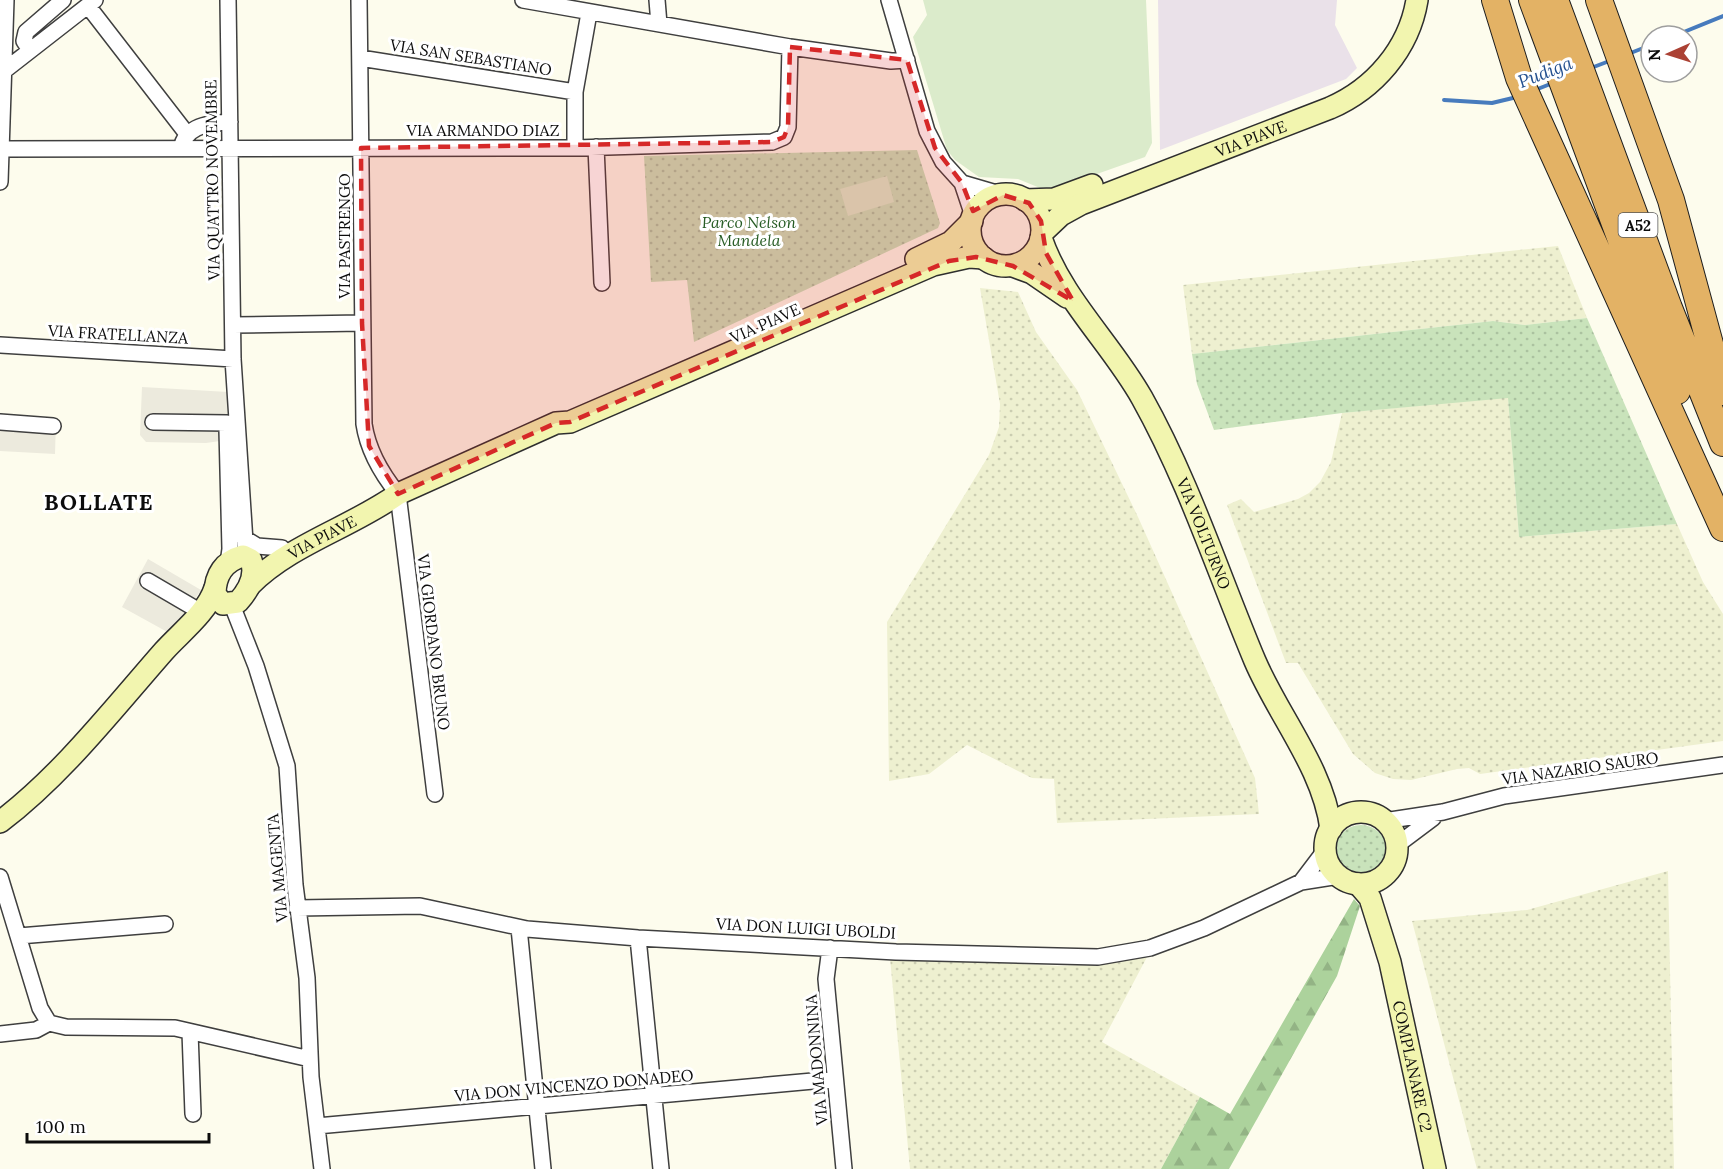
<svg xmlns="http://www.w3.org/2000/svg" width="1723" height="1169" font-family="Lora,serif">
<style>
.industrial{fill:#eae1e9}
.farmland{fill:url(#farmland-dots)}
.grass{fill:url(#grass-dots)}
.forest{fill:url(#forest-firs)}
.pitch{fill:#dbebcb}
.plaza{fill:#eceadd}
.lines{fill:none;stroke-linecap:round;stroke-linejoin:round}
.stream{stroke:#477bbd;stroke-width:4}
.street-casing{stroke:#3f3f3f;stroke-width:18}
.secondary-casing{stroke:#2e2e2e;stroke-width:24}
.highway-casing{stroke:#1d1d1d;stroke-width:28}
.street{stroke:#fff;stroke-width:15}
.secondary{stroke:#f2f5af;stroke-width:21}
.highway{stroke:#e3b265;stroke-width:26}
.marked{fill:#d62828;fill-opacity:0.2;stroke:#d62828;stroke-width:4.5;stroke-dasharray:12 8;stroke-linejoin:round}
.labels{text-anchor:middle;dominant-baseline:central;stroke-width:6;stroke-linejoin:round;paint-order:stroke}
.shield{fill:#fff;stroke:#555;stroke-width:1.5}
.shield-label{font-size:15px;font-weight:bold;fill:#0c0c0c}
.street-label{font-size:16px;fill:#0c0c0c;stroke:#fff}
.park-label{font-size:16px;font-style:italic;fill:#275c24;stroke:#fff}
.water-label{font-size:18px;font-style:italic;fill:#24508f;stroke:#fff}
.district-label{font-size:22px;font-weight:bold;letter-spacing:1.5px;fill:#0c0c0c;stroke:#fff}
</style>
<defs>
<pattern id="farmland-dots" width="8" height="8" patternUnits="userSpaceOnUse" patternTransform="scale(1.5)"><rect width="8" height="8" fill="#eef0d0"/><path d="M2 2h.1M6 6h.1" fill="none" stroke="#cbcdb1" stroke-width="1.8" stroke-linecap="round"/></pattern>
<pattern id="grass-dots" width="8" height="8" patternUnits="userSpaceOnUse" patternTransform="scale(1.5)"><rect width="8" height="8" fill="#c9e3bb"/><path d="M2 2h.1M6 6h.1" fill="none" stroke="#abc2a0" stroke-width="1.8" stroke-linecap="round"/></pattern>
<pattern id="forest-firs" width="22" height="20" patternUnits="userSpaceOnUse" patternTransform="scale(1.5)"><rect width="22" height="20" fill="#acd29c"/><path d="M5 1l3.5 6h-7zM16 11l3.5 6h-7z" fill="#93b385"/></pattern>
</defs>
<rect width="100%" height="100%" fill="#fdfced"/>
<!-- industrial -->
<path class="industrial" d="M1158,0H1337L1335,25L1357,68L1346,79L1160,150Z"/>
<!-- farmland -->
<path class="farmland" d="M1558,246L1587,318L1525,325L1493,321L1192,354L1183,285Z
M980,288L1018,292L1036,332L1077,390L1138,517L1255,778L1259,814L1057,823L1054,779L1032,778L967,745L929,774L889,781L887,622L989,455L999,427L1000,404Z
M1508,397L1519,537L1677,524L1703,582L1723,614V741L1480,774L1469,768L1457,769L1411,780L1393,779L1375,773L1353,754L1298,663H1286L1227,505L1241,499L1254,512L1298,499L1309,493L1320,482L1331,462L1342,413Z
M1668,871L1674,1169H1477L1412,921L1527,910Z
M1147,957L1102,1042L1200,1097L1161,1169H910L890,958L1059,966L1105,964Z"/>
<!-- grass -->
<path class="grass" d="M917,150L940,223L938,228L694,342L687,280L651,282L644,156Z
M1587,318L1677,524L1519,537L1508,398L1342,413L1214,430L1197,384L1192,354L1493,321L1525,325Z
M1335 851a26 26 0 1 1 52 0a26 26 0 1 1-52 0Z"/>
<!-- forest -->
<path class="forest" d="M1354,899L1360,906L1337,976L1229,1169H1161L1200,1097L1230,1114Z"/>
<!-- pitch -->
<path class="pitch" d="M923,0H1146L1152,143L1145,157L1060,187L1040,188L1018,179L979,177L955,160L947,150L913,37L927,15Z
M887,176L894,202L848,216L840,189Z"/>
<!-- plaza -->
<path class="plaza" d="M142,387L228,392L227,440L206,443L146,442L140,435Z
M0,417L56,420L55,454L0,451Z
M148,559L201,590L171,634L122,607Z"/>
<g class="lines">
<!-- stream -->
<path class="stream" d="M1674,36L1723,16
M1628,54L1651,45
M1591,68L1612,60
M1535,90L1553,83
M1444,100L1492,103L1517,97"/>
<defs>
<path id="street" d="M228,0L233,359L246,557
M359,0L364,424C368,451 381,473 398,494L435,794
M523,0L790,47L891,61L907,60
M657,0L659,24
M889,0L927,131L943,162L962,183L973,216
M88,6L187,134
M30,50L24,41L26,32L63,0
M360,58L575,92
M0,74L95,0
M183,142C191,124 213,123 230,122
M596,147L602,283
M575,148V92L589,13
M0,149L575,148L772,142L784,137L788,127L790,47
M0,182L6,0
M962,183L1003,195
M233,325L362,323
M0,345L233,359
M0,422L53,426
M153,422L227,423
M227,430L230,549L228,563
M244,538L257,546L282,548
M148,581L201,612
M232,605L256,666L287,766L295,885L307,978L311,1077L322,1169
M1384,821L1443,812L1504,796L1723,765
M1397,845L1433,818
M0,877L40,1008L49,1023
M1301,882L1326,849
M297,908L420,906L527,929L638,938L896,952L1098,957L1150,948L1204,928L1301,882L1339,876
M519,928L543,1169
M19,936L165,924
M638,938L661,1169
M830,948L826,979L844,1169
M49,1023L66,1027L175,1028L310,1059
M190,1032L193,1114
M0,1034L36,1030L49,1023
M317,1126L835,1079"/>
<g id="secondary">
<circle cx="1006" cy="230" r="36"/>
<path d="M1025,200L1054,199L1092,185"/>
<path id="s1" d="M1042,233L1061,215L1081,204L1330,108C1374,89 1409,49 1417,0"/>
<path id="s2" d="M1041,238C1062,299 1111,343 1142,398C1189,482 1218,573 1255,661C1279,717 1323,768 1331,829"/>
<path d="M916,259L951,242L972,221"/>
<path d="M1013,266L1032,273L1067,297"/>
<path d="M243,556L251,560C257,576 248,591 238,602L223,604L215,594C215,575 224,561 243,556Z"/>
<path id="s3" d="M250,585C291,544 350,528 398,494L556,423L570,422L933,265L969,257L984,258"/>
<circle cx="1361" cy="848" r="36"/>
<path d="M0,822C62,775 113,709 164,651C181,632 207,613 215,588"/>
<path id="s4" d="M1358,884L1370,898L1390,962L1435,1169"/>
</g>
<path id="highway" d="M1495,0L1519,78L1723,528
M1532,0L1677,391
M1555,0L1669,308L1723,443
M1599,0L1671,200L1723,392"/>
</defs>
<!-- street casing -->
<use href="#street" class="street-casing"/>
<!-- secondary casing -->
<use href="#secondary" class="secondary-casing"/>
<!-- highway casing -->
<use href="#highway" class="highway-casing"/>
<!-- street -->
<use href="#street" class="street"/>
<!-- secondary -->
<use href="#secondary" class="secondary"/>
<!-- highway -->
<use href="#highway" class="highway"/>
</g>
<!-- marked area -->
<path class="marked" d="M790,47L907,60L935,148L962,183L973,211L1003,195L1029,203L1041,221L1046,253L1073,301L1013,266L976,257L949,261L570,422L556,423L398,494L369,446L362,323L361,148L772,142L784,137L788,127Z"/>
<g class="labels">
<!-- shield labels -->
<rect class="shield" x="1618.5" y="213" width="39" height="24" rx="4.5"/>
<g class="shield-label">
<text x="1638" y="225">A52</text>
</g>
<!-- street labels -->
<g class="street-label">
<text transform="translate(471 57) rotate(9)">VIA SAN SEBASTIANO</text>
<text x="483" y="130">VIA ARMANDO DIAZ</text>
<text stroke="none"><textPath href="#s1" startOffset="231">VIA PIAVE</textPath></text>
<text transform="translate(212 180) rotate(-91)">VIA QUATTRO NOVEMBRE</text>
<text transform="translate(344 236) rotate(-90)">VIA PASTRENGO</text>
<text transform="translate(765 323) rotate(-24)">VIA PIAVE</text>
<text transform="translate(118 334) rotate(3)">VIA FRATELLANZA</text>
<text stroke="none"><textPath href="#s2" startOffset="339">VIA VOLTURNO</textPath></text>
<text stroke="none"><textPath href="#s3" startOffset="87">VIA PIAVE</textPath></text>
<text transform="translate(434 642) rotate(83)">VIA GIORDANO BRUNO</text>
<text transform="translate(1580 768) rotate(-8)">VIA NAZARIO SAURO</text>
<text transform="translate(277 868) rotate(-95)">VIA MAGENTA</text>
<text transform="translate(806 928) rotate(3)">VIA DON LUIGI UBOLDI</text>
<text transform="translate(816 1060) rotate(-95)">VIA MADONNINA</text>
<text stroke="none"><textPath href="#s4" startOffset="192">COMPLANARE C2</textPath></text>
<text transform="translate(574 1085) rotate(-5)">VIA DON VINCENZO DONADEO</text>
</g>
<!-- park labels -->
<g class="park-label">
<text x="749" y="222">Parco Nelson<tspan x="749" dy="18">Mandela</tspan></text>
</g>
<!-- water labels -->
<g class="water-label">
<text transform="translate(1545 72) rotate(-21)">Pudiga</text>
</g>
<!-- district labels -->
<g class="district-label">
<text x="99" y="502">BOLLATE</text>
</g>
</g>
<!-- north arrow -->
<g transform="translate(1669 54) rotate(267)"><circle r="28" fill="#ffffff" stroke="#9e9e9e" stroke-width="1.5"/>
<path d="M0-4.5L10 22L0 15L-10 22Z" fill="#ab4134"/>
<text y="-9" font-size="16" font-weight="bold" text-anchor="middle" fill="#0c0c0c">N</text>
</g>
<!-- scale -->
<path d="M27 1133v9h182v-9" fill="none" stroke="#0c0c0c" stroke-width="3"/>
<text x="36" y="1133" font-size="18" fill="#0c0c0c" stroke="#ffffff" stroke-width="4.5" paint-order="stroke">100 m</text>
</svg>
